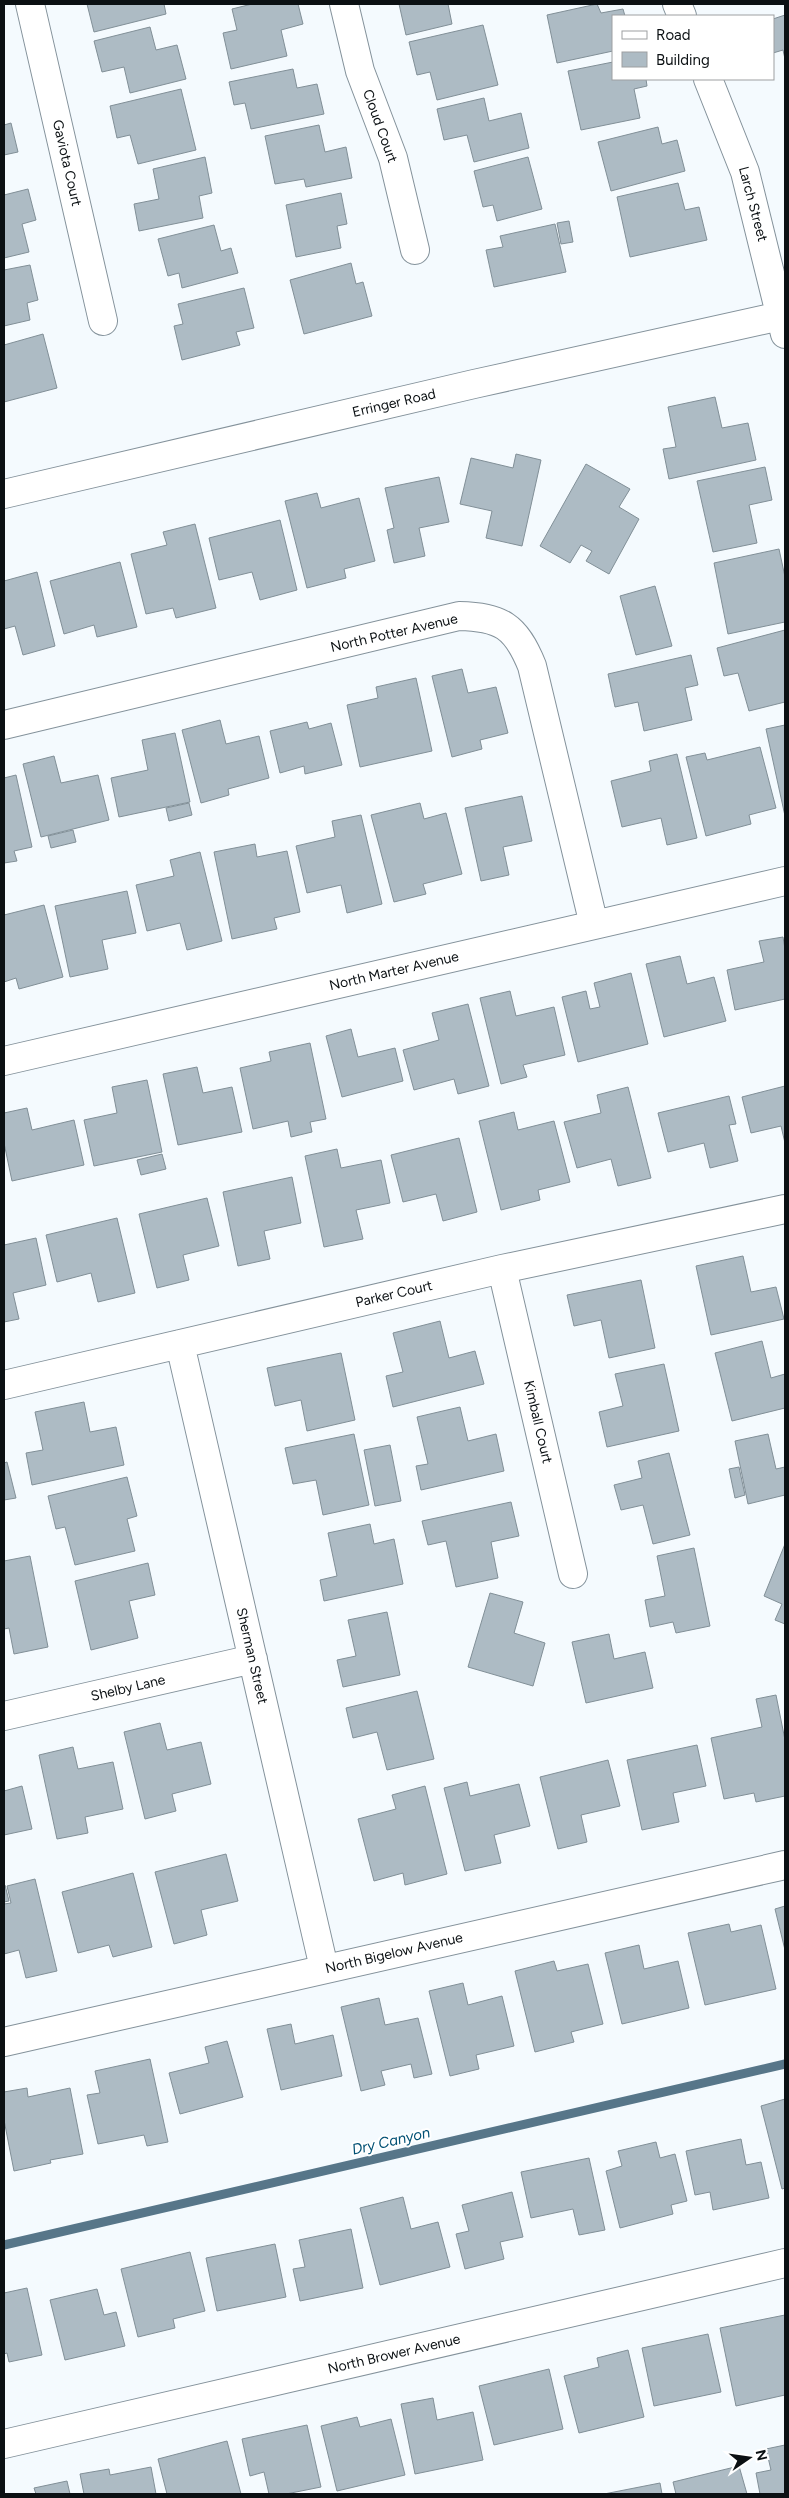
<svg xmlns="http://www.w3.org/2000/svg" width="789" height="2498" font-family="Figtree,sans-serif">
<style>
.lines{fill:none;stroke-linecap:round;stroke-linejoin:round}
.stream{stroke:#577689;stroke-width:9}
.building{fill:#adbbc4;stroke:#818f97}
.minor-casing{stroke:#84929b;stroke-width:30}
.major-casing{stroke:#84929b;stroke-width:30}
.minor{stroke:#fff;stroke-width:28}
.major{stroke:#fff;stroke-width:28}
.labels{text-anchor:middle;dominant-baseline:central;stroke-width:4;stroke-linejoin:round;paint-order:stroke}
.street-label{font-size:14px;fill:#0b1013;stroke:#fff}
.water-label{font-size:15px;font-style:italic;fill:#005074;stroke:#fff}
</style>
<rect width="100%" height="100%" fill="#f4fafe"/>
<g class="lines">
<!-- stream -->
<path class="stream" d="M4,2245L785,2064"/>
</g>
<!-- building -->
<path class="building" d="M87,4H164L166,14L94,32Z
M252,4H298L303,24L281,30L287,56L231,69L223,33L237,30L232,9Z
M399,4H448L452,24L406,35Z
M597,4L601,13L623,9L625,16H613V51L557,63L547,15Z
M785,15V59L783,50L773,53V19Z
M483,25L498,85L437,100L430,72L417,75L409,42Z
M150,27L156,50L177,45L186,79L130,93L124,67L102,72L94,41Z
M613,62V79H646L647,86L634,89L640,118L581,130L568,71Z
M293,69L297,88L317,84L324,114L251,129L245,103L234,105L229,82Z
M181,89L196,150L138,164L130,135L117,138L110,106Z
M484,98L489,121L521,113L529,148L474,162L467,135L444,140L437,109Z
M11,123L18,152L4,155V125Z
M319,125L325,152L346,147L352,178L306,187L304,179L275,184L265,136Z
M658,127L662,144L677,140L685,171L611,191L598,142Z
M205,157L212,193L199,196L203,218L139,231L134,204L159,199L153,169Z
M528,157L542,209L497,221L493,205L483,207L474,171Z
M678,183L685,210L699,207L707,240L630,257L617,197Z
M28,189L36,220L22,224L29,252L4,258V195Z
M341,193L347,224L337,226L341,248L296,257L286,205Z
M569,221L573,242L561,244L557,223Z
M555,224L566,272L494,287L486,250L503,247L500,236Z
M214,225L221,251L231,248L238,273L182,288L179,273L168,276L158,239Z
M351,263L356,284L363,282L372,316L304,334L290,280Z
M30,265L38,300L27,303L30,320L4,326V270Z
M244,288L254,328L236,332L240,345L182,360L174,326L183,324L178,304Z
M43,334L57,388L4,402V345Z
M715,397L722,428L748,423L756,460L669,479L663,449L676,447L668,407Z
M516,454L541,460L522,546L486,538L492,511L460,504L471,458L513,468Z
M586,464L630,489L619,507L639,519L609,574L586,561L592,551L581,545L570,563L540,546Z
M765,467L772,500L749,505L757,543L713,552L697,481Z
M439,477L449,522L419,528L425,556L394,563L387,530L394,528L385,488Z
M317,493L321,508L359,498L375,561L344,569L346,578L307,588L285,501Z
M280,520L297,590L260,600L252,572L219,580L209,538Z
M195,524L216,608L176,618L173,608L146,614L131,554L167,545L163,532Z
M779,549L785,577V622L728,634L714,563Z
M120,562L137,627L97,637L94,625L64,634L50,581Z
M37,572L55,646L23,655L15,626L4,629V581Z
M655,586L672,646L636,655L620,596Z
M785,630V702L749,711L738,673L724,676L717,648Z
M691,655L698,685L685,688L692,720L644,731L638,702L615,707L608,674Z
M462,669L468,693L496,687L508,733L480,740L482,749L452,757L432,676Z
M416,678L432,751L360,767L347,705L378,698L376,687Z
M220,720L226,744L259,736L269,778L228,789L229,795L201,803L182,730Z
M307,722L309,729L331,723L342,765L305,774L304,766L280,773L270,731Z
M785,725V816L766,729Z
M175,733L190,802L119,817L111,778L148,770L142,740Z
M760,747L776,808L749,815L751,824L706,836L686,757L705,753L707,760Z
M677,754L697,838L667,845L661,818L622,827L611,781L651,771L649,761Z
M54,756L61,783L98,775L109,820L41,837L23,764Z
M16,775L32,847L14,851L17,861L4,863V778Z
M522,796L532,841L503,847L509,875L481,881L465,808Z
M189,803L192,815L169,821L166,808Z
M420,803L424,819L446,813L462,874L423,884L426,894L394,902L371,815Z
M361,815L382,904L347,913L341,885L307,893L296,846L335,837L332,821Z
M73,830L76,842L51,848L48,836Z
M255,844L257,857L287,851L300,912L274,918L277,929L232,939L214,852Z
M200,852L222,941L187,950L180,923L147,931L136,885L174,876L170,860Z
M127,891L136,933L102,940L108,969L70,977L55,906Z
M44,905L63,977L19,989L16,978L4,982V915Z
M783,937L785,949V999L735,1010L727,970L764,962L759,941Z
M680,956L687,984L714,977L726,1021L664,1037L646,964Z
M631,973L648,1044L578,1062L562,997L586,991L590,1009L600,1007L594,983Z
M510,991L516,1016L554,1007L565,1055L523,1065L527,1077L501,1084L480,998Z
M468,1004L489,1086L458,1094L454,1079L414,1090L403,1050L439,1040L432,1013Z
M351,1029L358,1057L395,1048L403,1081L342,1097L326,1036Z
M310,1043L326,1119L310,1122L312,1132L291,1137L288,1121L253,1129L240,1068L271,1061L269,1052Z
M197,1067L203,1093L232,1087L242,1132L178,1145L163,1074Z
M147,1080L162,1152L94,1166L84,1120L117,1113L112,1087Z
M785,1086V1143L781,1126L751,1133L742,1097Z
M628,1087L651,1178L618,1186L611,1159L577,1168L564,1122L601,1113L597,1095Z
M729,1096L736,1124L729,1125L738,1161L710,1168L704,1143L668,1152L658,1113Z
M27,1108L32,1130L74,1120L84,1165L12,1181L4,1143V1113Z
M514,1112L518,1130L554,1121L570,1182L538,1190L540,1200L501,1210L479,1121Z
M459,1138L477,1212L443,1221L436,1194L403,1202L391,1155Z
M337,1149L341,1168L381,1160L390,1203L356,1210L363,1239L324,1247L305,1156Z
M162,1154L166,1169L141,1175L137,1160Z
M292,1177L301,1223L264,1231L270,1259L238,1266L223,1192Z
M207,1198L219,1246L183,1255L189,1280L157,1288L139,1214Z
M117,1218L135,1293L98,1302L91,1273L57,1282L46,1235Z
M36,1238L46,1285L13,1293L19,1319L4,1322V1245Z
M743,1256L751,1292L776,1287L784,1319L711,1335L696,1266Z
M641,1280L655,1348L609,1358L601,1320L574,1326L567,1295Z
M440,1321L449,1358L475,1351L484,1384L393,1407L386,1376L403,1372L393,1333Z
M762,1341L771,1378L785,1374V1408L732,1421L715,1353Z
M341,1353L355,1420L307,1431L301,1400L275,1406L267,1368Z
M664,1364L679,1431L607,1447L599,1412L623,1406L615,1374Z
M84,1402L90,1432L116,1427L124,1465L32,1485L26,1453L43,1450L35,1412Z
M460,1407L468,1441L496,1434L504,1471L421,1490L416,1466L428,1464L417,1417Z
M354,1434L369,1505L323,1515L316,1480L293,1484L285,1448Z
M768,1434L776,1469L785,1467V1495L748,1504L735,1441Z
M390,1445L401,1501L375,1506L364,1450Z
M669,1453L690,1535L653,1544L643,1505L621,1510L614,1485L642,1478L638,1461Z
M7,1462L16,1498L4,1500V1463Z
M739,1467L745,1495L735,1498L729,1469Z
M127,1477L137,1516L127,1519L135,1551L75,1565L65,1527L56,1529L48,1496Z
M511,1502L519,1536L491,1542L498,1578L456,1587L446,1541L428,1545L422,1521Z
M370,1524L374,1544L394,1539L403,1584L324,1601L320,1580L337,1576L328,1533Z
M785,1544V1624L775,1620L782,1604L764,1596Z
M694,1548L710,1626L676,1633L673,1622L650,1627L645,1600L665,1596L657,1556Z
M30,1556L48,1647L14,1654L9,1628L4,1629V1561Z
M148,1563L155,1595L129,1601L138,1638L91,1650L75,1581Z
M490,1593L523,1602L514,1633L545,1643L533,1686L468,1667Z
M387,1612L400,1675L343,1687L337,1660L356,1656L348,1620Z
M609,1634L614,1659L645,1652L653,1688L586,1703L572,1642Z
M417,1691L434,1759L387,1770L377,1732L353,1738L346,1708Z
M776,1695L785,1740V1796L756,1802L754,1793L724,1799L711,1738L762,1727L756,1699Z
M160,1723L167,1750L201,1742L211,1784L172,1794L176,1811L145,1819L124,1732Z
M697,1745L706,1786L673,1793L679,1822L642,1830L627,1760Z
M73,1747L78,1769L113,1762L123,1809L85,1817L88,1833L57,1839L39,1755Z
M608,1760L620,1806L581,1815L587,1842L558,1849L540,1777Z
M467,1782L470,1796L519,1784L530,1826L494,1835L501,1863L465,1871L444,1788Z
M22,1786L32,1829L4,1835V1791Z
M425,1786L447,1874L405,1885L403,1873L374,1881L358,1819L396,1809L392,1795Z
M226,1854L238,1901L201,1910L207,1935L174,1944L155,1872Z
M133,1873L152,1947L113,1957L109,1945L78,1953L62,1892Z
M35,1879L57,1971L26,1978L19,1950L4,1954V1904L11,1903L7,1886Z
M5,1885L9,1901L4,1902V1886Z
M785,1906V1950L775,1909Z
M729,1924L731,1932L761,1925L776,1989L705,2005L688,1933Z
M639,1945L644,1969L678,1961L689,2008L622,2024L605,1953Z
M554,1961L557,1971L588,1964L603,2024L571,2032L574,2042L535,2052L515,1971Z
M463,1983L468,2005L502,1996L514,2046L476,2055L479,2069L450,2076L429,1991Z
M379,1998L385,2025L418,2018L432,2074L414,2078L411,2064L381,2071L385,2085L361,2091L341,2007Z
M291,2024L295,2044L333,2035L342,2076L281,2090L267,2029Z
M227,2041L243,2097L180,2114L169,2073L209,2063L205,2047Z
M150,2059L168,2142L147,2146L144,2135L98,2144L87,2095L100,2093L95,2071Z
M27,2088L28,2097L70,2088L83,2154L50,2160L51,2163L14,2171L4,2120V2092Z
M785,2099V2188L782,2189L761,2106Z
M741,2139L746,2165L761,2162L769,2198L713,2210L710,2192L695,2195L686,2151Z
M656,2142L660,2158L675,2154L687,2201L671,2205L673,2214L620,2228L606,2171L622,2166L618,2151Z
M589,2158L605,2230L579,2235L573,2209L531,2218L521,2172Z
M512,2192L523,2237L500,2242L504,2259L465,2269L456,2234L469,2231L462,2205Z
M403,2197L411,2229L438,2222L450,2267L380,2285L360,2208Z
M351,2229L363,2288L300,2301L293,2269L305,2267L299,2240Z
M275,2244L286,2297L217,2311L206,2258Z
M190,2252L205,2311L173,2319L175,2328L138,2337L121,2269Z
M27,2288L42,2355L9,2362L7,2353L4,2354V2293Z
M97,2289L104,2315L116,2312L125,2346L65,2360L50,2300Z
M785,2315V2395L736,2406L720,2328Z
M708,2334L721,2392L654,2406L642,2348Z
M628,2350L644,2417L579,2433L564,2376L599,2367L597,2358Z
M549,2369L563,2429L494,2445L479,2386Z
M433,2398L437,2420L473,2412L483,2460L415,2474L401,2404Z
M357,2417L360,2427L391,2419L405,2475L337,2491L321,2426Z
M307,2425L321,2487L286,2494H269L264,2472L250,2476L242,2439Z
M227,2441L241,2494H167L158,2459Z
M785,2445V2494H760L756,2473L771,2470L766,2449Z
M739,2466L747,2494H676L673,2482Z
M151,2467L156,2494H84L80,2474L109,2469L110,2475Z
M67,2481L70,2494H36L34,2488Z
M660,2483L662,2494H604Z"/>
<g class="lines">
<defs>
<path id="minor" d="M30,4L103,321
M344,4L360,71L393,158L415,250
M677,4L682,16
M708,79L745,172L785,334
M4,725L459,616C501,617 516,626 532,666L594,925
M4,1061L785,881
M502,1269L573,1574
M180,1344L324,1968
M4,1385L502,1269L785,1209
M4,1716L253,1659
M4,2042L785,1865
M4,2444L785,2263"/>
<path id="major" d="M4,494L474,384L785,315"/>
</defs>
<!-- minor casing -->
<use href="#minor" class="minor-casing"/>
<!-- major casing -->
<use href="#major" class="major-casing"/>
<!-- minor -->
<use href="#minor" class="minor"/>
<!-- major -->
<use href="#major" class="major"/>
</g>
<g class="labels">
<!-- street labels -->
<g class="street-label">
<text transform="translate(380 126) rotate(70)">Cloud Court</text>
<text transform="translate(67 163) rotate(77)">Gaviota Court</text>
<text transform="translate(753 204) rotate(75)">Larch Street</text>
<text transform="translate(394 403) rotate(-13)">Erringer Road</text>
<text transform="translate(394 633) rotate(-13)">North Potter Avenue</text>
<text transform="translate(394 971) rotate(-13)">North Marter Avenue</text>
<text transform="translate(394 1294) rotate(-13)">Parker Court</text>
<text transform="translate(538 1422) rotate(77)">Kimball Court</text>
<text transform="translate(252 1656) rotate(77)">Sherman Street</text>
<text transform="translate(128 1688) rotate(-13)">Shelby Lane</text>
<text transform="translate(394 1953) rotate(-13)">North Bigelow Avenue</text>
<text transform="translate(394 2354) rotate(-13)">North Brower Avenue</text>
</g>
<!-- water labels -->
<g class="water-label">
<text transform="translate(391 2141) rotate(-13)">Dry Canyon</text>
</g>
</g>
<!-- border -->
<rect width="789" height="2498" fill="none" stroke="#0b1013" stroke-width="10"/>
<!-- legend -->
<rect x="612" y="15" width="162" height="65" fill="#ffffff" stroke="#9d9fa1"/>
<rect x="622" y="31" width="25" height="8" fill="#ffffff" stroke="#9d9fa1"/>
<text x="656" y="40" font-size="15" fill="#0b1013">Road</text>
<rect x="622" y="52" width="25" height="15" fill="#adbbc4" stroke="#9d9fa1"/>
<text x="656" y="65" font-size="15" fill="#0b1013">Building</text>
<!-- north arrow -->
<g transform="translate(749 2458) rotate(77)" stroke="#ffffff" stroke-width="4" paint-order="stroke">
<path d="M0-4L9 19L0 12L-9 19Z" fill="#0b1013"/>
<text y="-8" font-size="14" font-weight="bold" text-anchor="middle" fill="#0b1013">N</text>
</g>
</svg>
